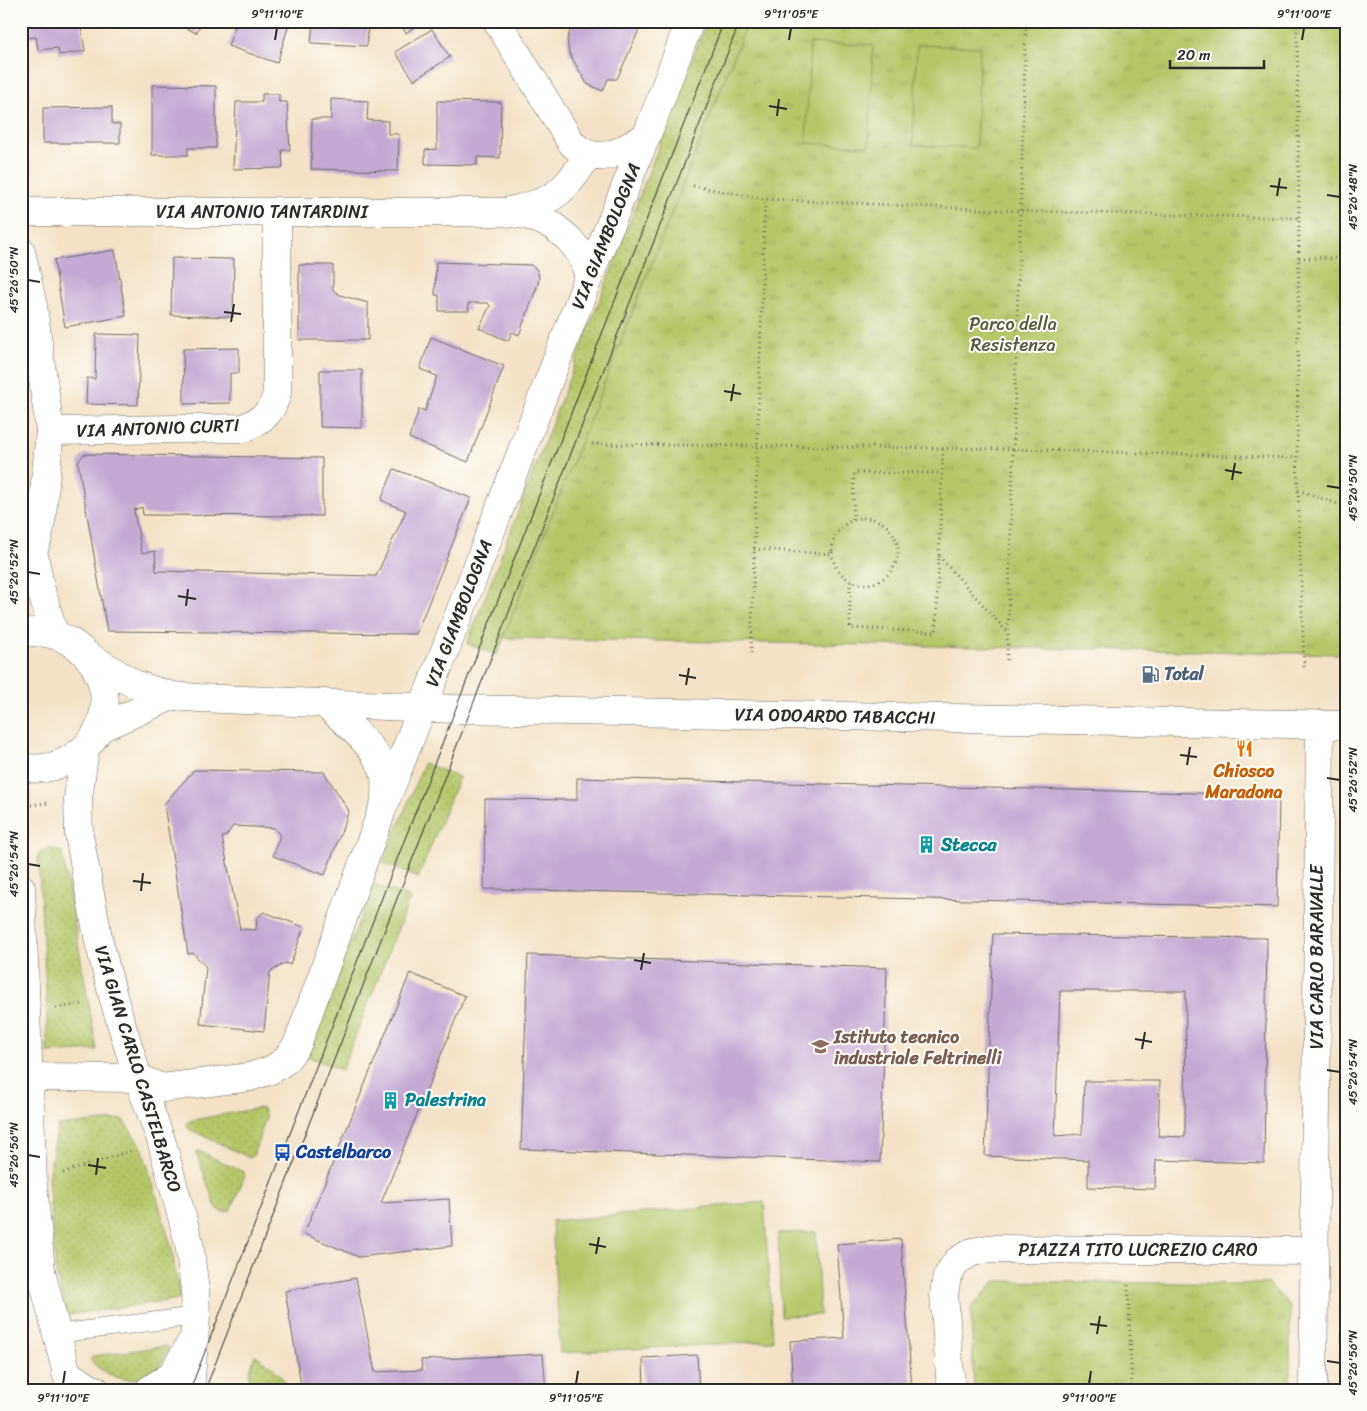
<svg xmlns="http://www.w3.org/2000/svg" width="1367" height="1411" font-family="Sriracha,sans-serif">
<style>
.grass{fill:url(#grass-dots);stroke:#70794a}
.park{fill:url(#park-tufts);stroke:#70794a}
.garden{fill:#b6c769;stroke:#70794a}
.building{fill:#c4aad3;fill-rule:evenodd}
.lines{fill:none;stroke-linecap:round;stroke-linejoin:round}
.lane-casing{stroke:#716b62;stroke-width:19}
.street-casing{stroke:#716b62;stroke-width:29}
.secondary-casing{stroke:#716b62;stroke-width:29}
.path{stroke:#716b62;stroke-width:3;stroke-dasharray:1 4;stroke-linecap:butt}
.lane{stroke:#fff;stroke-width:18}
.street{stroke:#fff;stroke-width:28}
.secondary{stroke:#fff;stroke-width:28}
.tram{stroke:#2b2b2b;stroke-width:1}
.ticks{fill:none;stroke:#2b2b2b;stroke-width:2}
.labels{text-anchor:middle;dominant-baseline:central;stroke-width:4;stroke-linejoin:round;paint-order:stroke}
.street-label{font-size:18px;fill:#2b2b2b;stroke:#fdfcf7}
.park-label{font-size:18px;fill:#555a3e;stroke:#fdfcf7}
.service-label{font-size:18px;font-weight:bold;fill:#4e5e75;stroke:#fdfcf7;text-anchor:start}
.food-label{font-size:18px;font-weight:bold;fill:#c56008;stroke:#fdfcf7}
.culture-label{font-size:18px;font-weight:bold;fill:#0d838f;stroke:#fdfcf7;text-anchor:start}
.education-label{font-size:18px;font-weight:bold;fill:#785e54;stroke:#fdfcf7;text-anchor:start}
.transit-label{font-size:18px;font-weight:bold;fill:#164399;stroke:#fdfcf7;text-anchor:start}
.neatline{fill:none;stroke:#2b2b2b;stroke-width:2}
.ticks-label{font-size:12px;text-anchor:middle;fill:#2b2b2b}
</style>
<defs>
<pattern id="grass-dots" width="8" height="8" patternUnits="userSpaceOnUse" patternTransform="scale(1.25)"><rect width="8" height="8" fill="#b6c769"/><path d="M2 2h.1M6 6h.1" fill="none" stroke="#9dab5b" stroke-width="1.8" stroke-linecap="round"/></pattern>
<pattern id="park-tufts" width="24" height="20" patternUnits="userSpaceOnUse" patternTransform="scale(1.25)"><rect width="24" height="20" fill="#b6c769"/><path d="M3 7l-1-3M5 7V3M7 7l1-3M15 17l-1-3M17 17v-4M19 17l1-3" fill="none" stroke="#9dab5b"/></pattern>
</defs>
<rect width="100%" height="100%" fill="#fdfcf7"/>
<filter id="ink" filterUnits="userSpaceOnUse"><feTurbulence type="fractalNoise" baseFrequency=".02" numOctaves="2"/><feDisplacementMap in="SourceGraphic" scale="10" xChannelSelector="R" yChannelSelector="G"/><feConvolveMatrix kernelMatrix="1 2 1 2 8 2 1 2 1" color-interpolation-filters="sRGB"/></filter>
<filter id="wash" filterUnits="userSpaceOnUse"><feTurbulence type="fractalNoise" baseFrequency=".0096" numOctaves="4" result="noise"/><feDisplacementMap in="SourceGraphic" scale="20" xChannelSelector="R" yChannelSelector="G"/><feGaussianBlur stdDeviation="1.12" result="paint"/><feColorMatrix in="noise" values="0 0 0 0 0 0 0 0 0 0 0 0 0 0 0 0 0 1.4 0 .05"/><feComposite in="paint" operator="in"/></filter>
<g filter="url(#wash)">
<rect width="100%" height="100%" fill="#f3e2c7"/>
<!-- grass -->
<path class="grass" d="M707,21H748L497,655L467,644Z
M21,397L29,455L21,515Z
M424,763L459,777L418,878L383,863Z
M49,848L62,852L97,1050L47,1053V1009L38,855Z
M374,884L410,898L342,1070L306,1056Z
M259,1108L263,1109L266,1117L253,1156L250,1158L189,1129L187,1125L188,1122L193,1120Z
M122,1119L142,1147L172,1249L180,1299L67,1315L56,1273L48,1178L58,1126Z
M199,1151L243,1172L245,1175L231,1210C224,1214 219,1212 215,1205L197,1155L196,1152Z
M166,1346L168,1349C165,1355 163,1362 158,1367C138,1388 107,1379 90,1360L93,1356Z
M255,1355C269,1364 282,1373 288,1390H251L249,1373Z"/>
<!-- park -->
<path class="park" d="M748,21H1346V654L503,638Z
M995,1281L1269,1284L1290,1306V1390H974L971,1308Z"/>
<!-- garden -->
<path class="garden" d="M810,43L873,45L869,146L806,143Z
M917,45L980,47L976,148L913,145Z
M764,1202L773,1341L560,1353L552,1221Z
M816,1232L820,1315L781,1316L778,1233Z"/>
<g id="blocks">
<!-- building -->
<path class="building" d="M24,21H80L85,51L59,55L58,48L38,50L36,37L26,38Z
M173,21H202L196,33Z
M229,21H290L277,63L228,46L235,27L228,24Z
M313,21H368L367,46L311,43Z
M398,21H423L406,33Z
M574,21H643L617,79H608L603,91L587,84L569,53L567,39Z
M432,29L450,57L414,80L395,52Z
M152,85L216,86V148H188V155H152Z
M262,94H279V102H287L290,150H282L283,168L233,169L236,102H262Z
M331,99L368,101L367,120L388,121V134H399L398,171L311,169L312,119H331Z
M437,101L501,102L500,158L477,157V165L425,164V150L437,149Z
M112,107V124H120V143H43V108Z
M115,250L126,316L65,327L54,260Z
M172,258L234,259L233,317L171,315Z
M436,262L531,265L537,270L539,277L538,284L519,335L512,332L508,341L479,328L490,306L488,303H468L469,311H439V295H435Z
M299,265H333V290L340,295L368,303V340H299Z
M96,334L140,335L138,405L86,404L87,378L95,379Z
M431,337L504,366L468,462L409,438L419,409L425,411L437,376L420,369Z
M239,348V373H230V403L184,404L183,349Z
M320,370H362V428L320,427Z
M84,454L322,458V516L143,515L142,507L134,510L142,553L155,551L156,571L376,576L406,511L381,500L394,469L471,498L416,634L107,631L78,462Z
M194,770L324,772L349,811L325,875L273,856L280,835L274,828L233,826L226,836L222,837L240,929L256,930L257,918L264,912L304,927L290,965L286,963L270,972L264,1031L200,1024L206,967L193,953L188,954L164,804Z
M577,778L1279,795L1277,907L484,889L485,799L577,800Z
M993,934L1267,938L1264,1163L1156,1160L1155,1189L1088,1187V1160L985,1156ZM1060,991H1186L1185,1137L1158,1136L1160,1081H1084L1082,1134L1055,1136Z
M528,955L887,968L880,1162L521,1149Z
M410,973L465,996L381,1203L449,1199L452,1246L359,1257L304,1234Z
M1344,1074H1346V1390H1341Z
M901,1239L912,1390H793L790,1341L844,1338L837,1244Z
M356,1278L375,1372L422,1370L421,1360L543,1354L546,1390H302L285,1291Z
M697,1355L699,1390H644L643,1358Z"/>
</g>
</g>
<g filter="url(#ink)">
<use href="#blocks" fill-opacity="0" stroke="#716b62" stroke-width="1"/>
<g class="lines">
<defs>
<path id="lane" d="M56,1334L196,1316"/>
<path id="street" d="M497,21L571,142C595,169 622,152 647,135
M509,211C554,202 564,193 588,155
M21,212H503L527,215L552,225L569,239L581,254L589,276
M50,431L244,428C264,418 271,415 277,393V211
M87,655L134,684L172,696L199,698L455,709L1346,725
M324,703C344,721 381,750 385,777C386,784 385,793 385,801
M98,729L172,696
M138,1078L162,1088L250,1077L271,1070L285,1061L297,1045L385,802L446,648L589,276L652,122L690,21
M21,1264L41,1271
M951,1390L944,1294L947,1277L957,1261L972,1252L988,1249L1315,1251
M1313,1390L1320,724"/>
<path id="secondary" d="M21,251L33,306L50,431L42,515L38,538L33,551L41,590L54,634
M21,633C97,621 137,717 72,758C57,767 39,771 21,767
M85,748L78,799L79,835L99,942L114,1000L138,1078L161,1140L189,1243L195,1290L196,1316L190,1390
M21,888L33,1184L41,1271L71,1390
M29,1077L138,1078
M66,1373L90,1388L96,1390
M149,1390L171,1376L192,1341"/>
</defs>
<!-- lane casing -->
<use href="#lane" class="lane-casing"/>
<!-- street casing -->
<use href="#street" class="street-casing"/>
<!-- secondary casing -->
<use href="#secondary" class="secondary-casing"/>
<!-- path -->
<path class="path" d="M1297,21L1299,218L1297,458L1304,667
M693,186L765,199L1020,211L1299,218
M1299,258H1346
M592,444L1014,449L1297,458
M1298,490L1346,507
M832 551a33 33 0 1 1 66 0a33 33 0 1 1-66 0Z
M853,520L854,473H942
M754,549L831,554
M939,556L1008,633
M850,581V628L936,632L943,448
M751,653L765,199
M1007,660L1026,21
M31,805L47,803
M56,1008L84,1004
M63,1173L133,1150
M1128,1285L1132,1390"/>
<!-- lane -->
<use href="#lane" class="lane"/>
<!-- street -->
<use href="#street" class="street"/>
<!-- secondary -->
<use href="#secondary" class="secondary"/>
<!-- tram -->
<path class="tram" d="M190,1390L724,21
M205,1390L740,21"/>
</g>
</g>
<!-- ticks -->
<path class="ticks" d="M275,40L277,28M789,40L791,28M1302,40L1304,28M769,106L787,109M777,116L779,99M1270,186L1287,188M1327,195L1340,197M1277,196L1280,178M28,280L40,282M224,312L241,314M231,322L234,304M724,391L741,394M731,401L734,384M1225,470L1242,473M1232,480L1235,463M1327,486L1340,488M28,572L40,574M178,596L196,599M186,606L188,589M679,675L696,678M686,685L689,668M1180,755L1197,757M1187,765L1190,747M1327,778L1340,780M28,864L40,866M133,881L151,883M141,891L143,873M634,960L651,963M641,970L644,953M1135,1039L1152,1042M1142,1049L1145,1032M1327,1070L1340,1072M28,1155L40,1157M88,1165L106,1168M96,1175L98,1158M589,1244L606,1247M596,1254L599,1237M1090,1324L1107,1326M1097,1334L1100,1316M1327,1361L1340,1363M63,1384L65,1371M576,1384L578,1371M1089,1384L1091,1371"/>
<!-- icons -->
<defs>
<symbol id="fuel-bare" viewBox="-9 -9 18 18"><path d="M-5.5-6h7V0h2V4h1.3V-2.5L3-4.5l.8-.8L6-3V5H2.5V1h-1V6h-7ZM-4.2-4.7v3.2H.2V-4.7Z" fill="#5c6f8a" stroke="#fdfcf7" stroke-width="2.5" paint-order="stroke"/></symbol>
<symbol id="restaurant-bare" viewBox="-9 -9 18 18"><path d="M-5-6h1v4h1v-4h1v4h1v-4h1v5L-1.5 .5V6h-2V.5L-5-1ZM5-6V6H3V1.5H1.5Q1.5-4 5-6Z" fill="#e8710a" stroke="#fdfcf7" stroke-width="2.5" paint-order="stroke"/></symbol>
<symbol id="building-bare" viewBox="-9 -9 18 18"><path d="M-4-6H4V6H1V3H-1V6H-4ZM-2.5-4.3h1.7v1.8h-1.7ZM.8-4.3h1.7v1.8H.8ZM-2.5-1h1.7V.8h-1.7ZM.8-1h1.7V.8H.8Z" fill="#0f9aa8" stroke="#fdfcf7" stroke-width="2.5" paint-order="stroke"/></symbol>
<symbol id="school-bare" viewBox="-9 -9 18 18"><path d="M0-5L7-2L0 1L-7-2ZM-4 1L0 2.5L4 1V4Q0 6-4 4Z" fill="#8d6e63" stroke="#fdfcf7" stroke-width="2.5" paint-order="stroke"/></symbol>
<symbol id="bus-bare" viewBox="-9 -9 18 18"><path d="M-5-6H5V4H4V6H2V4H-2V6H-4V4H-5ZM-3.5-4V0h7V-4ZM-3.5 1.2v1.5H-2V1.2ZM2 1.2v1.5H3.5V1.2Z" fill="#1a4fb4" stroke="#fdfcf7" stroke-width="2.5" paint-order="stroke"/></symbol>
</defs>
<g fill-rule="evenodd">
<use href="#fuel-bare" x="1138" y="662" width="25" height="25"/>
<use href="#restaurant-bare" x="1232" y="736" width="25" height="25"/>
<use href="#building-bare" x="914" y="832" width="25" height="25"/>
<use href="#school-bare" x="808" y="1034" width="25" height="25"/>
<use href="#building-bare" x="378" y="1088" width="25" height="25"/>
<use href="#bus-bare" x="270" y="1140" width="25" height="25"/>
</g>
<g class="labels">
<!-- street labels -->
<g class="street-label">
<text x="262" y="212">VIA ANTONIO TANTARDINI</text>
<text transform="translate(606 236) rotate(-68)">VIA GIAMBOLOGNA</text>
<text transform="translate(158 428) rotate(-2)">VIA ANTONIO CURTI</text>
<text transform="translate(459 613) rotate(-69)">VIA GIAMBOLOGNA</text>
<text transform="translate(835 716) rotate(1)">VIA ODOARDO TABACCHI</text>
<text transform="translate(1317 957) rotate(-90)">VIA CARLO BARAVALLE</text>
<text transform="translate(138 1069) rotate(73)">VIA GIAN CARLO CASTELBARCO</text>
<text x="1138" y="1250">PIAZZA TITO LUCREZIO CARO</text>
</g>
<!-- park labels -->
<g class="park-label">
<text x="1013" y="324">Parco della<tspan x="1013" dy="21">Resistenza</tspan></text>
</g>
<!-- service labels -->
<g class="service-label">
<text x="1164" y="674">Total</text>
</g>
<!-- food labels -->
<g class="food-label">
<text x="1244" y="771">Chiosco<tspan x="1244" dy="21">Maradona</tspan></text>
</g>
<!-- culture labels -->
<g class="culture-label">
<text x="941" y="845">Stecca</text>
<text x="405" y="1100">Palestrina</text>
</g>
<!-- education labels -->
<g class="education-label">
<text x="834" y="1037">Istituto tecnico<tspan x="834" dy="21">industriale Feltrinelli</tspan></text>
</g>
<!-- transit labels -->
<g class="transit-label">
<text x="296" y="1152">Castelbarco</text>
</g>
</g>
<!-- margin -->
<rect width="1367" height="1411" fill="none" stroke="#fdfcf7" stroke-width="55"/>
<!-- scale -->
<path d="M1170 60v8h94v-8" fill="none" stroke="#2b2b2b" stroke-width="2.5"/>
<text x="1177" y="60" font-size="15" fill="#2b2b2b" stroke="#fdfcf7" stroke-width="4" paint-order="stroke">20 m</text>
<rect x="28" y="28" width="1312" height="1356" class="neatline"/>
<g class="ticks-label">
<text x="277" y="18">9°11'10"E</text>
<text x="791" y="18">9°11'05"E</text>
<text x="1304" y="18">9°11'00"E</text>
<text transform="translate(1353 197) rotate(-90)" y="4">45°26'48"N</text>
<text transform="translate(14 280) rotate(-90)" y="4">45°26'50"N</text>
<text transform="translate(1353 488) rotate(-90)" y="4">45°26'50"N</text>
<text transform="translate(14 572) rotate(-90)" y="4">45°26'52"N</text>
<text transform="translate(1353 780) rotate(-90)" y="4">45°26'52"N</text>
<text transform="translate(14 864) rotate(-90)" y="4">45°26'54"N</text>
<text transform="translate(1353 1072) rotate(-90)" y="4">45°26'54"N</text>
<text transform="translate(14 1155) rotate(-90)" y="4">45°26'56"N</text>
<text transform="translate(1353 1363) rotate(-90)" y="4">45°26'56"N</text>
<text x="63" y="1402">9°11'10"E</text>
<text x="576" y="1402">9°11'05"E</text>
<text x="1089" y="1402">9°11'00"E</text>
</g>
</svg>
